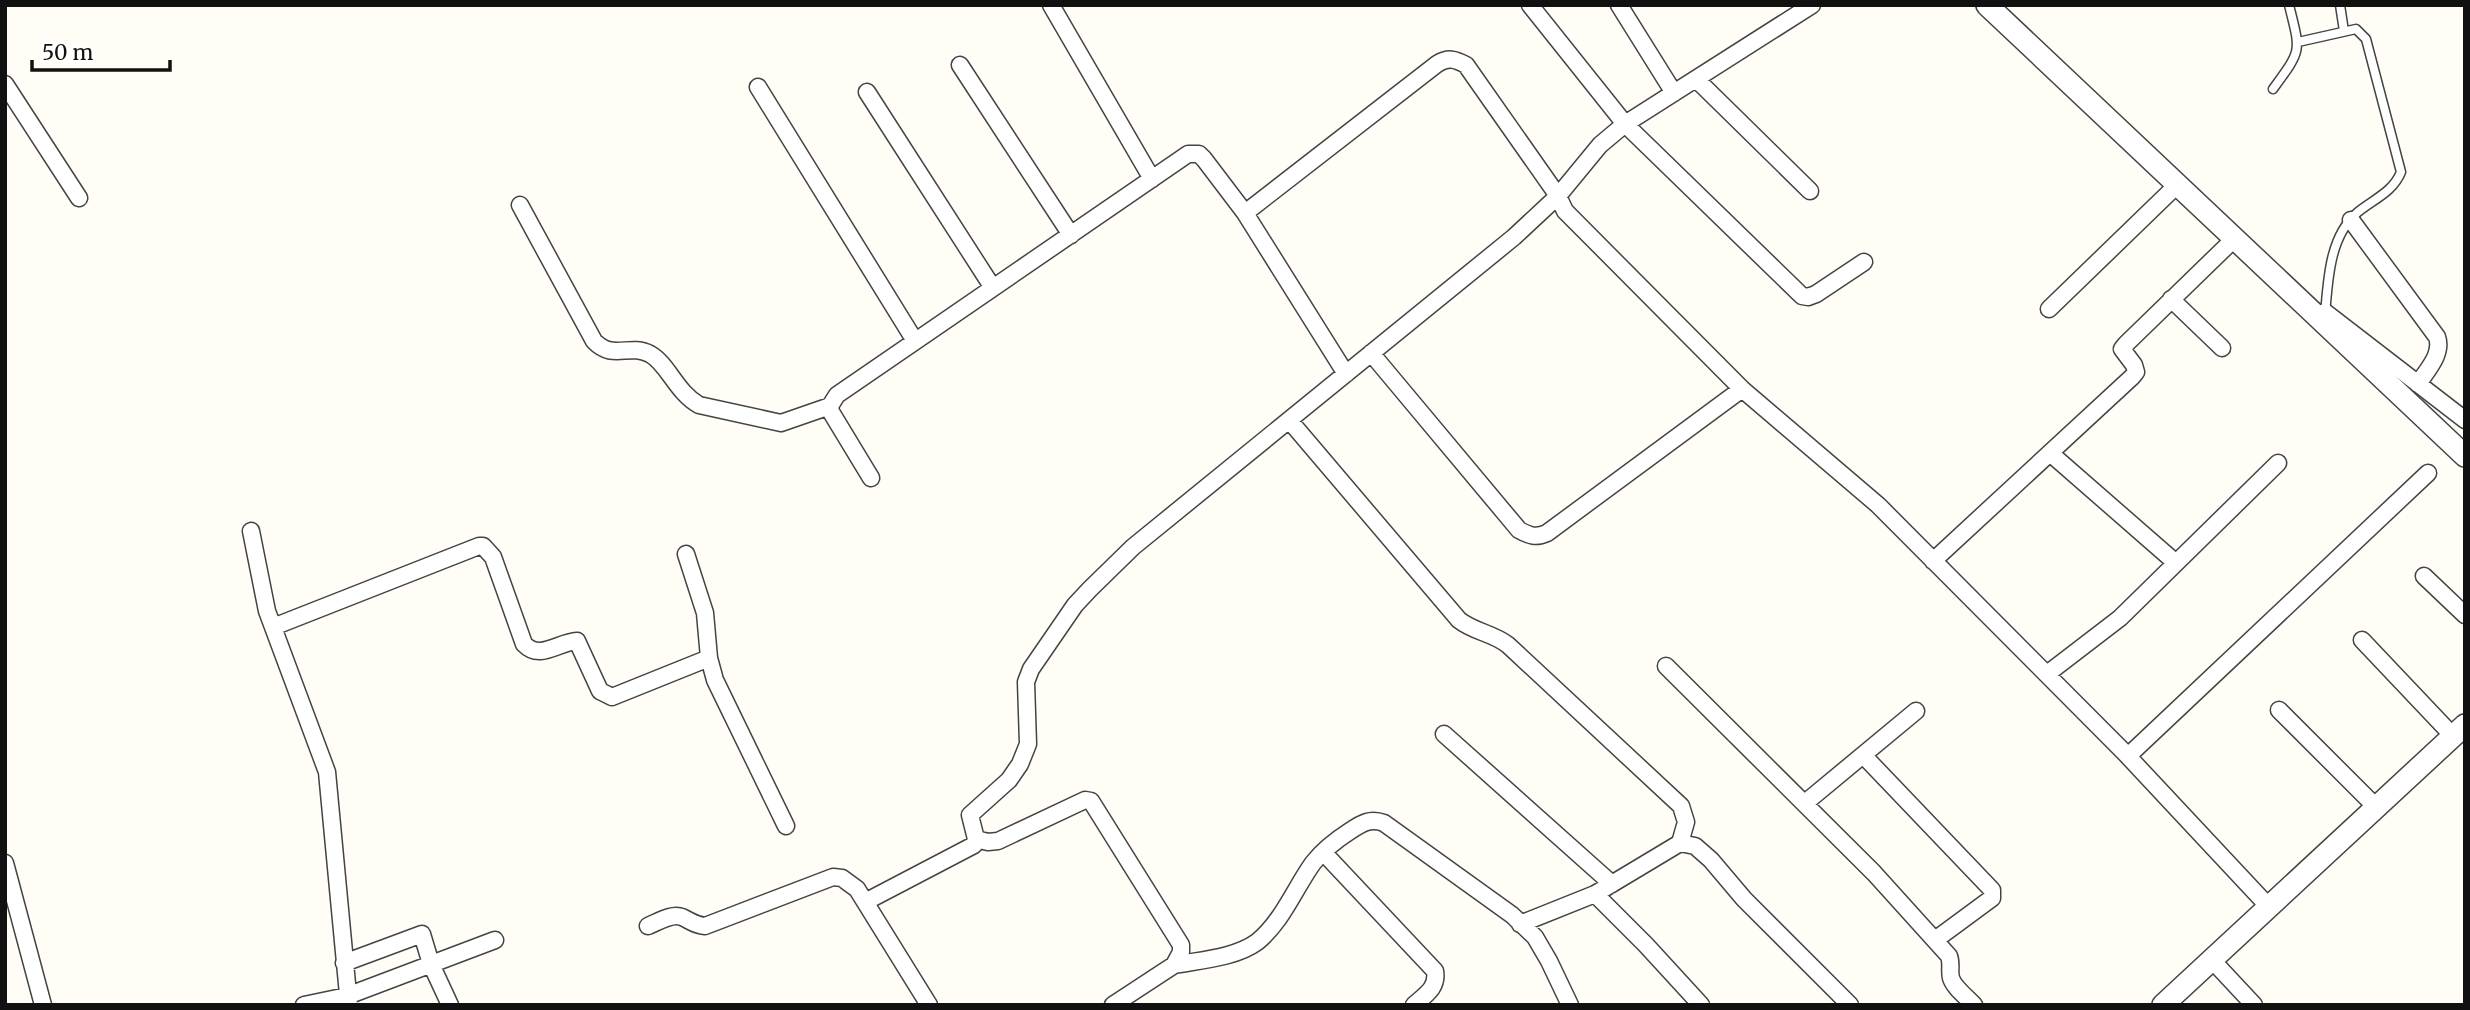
<svg xmlns="http://www.w3.org/2000/svg" width="2470" height="1010" font-family="Merriweather,serif">
<style>
.lines{fill:none;stroke-linecap:round;stroke-linejoin:round}
.service-casing{stroke:#444;stroke-width:11}
.minor-casing{stroke:#444;stroke-width:19}
.tertiary-casing{stroke:#444;stroke-width:24}
.service{stroke:#fff;stroke-width:8}
.minor{stroke:#fff;stroke-width:16}
.tertiary{stroke:#fff;stroke-width:21}
</style>
<rect width="100%" height="100%" fill="#fffdf5"/>
<g class="lines">
<defs>
<path id="service" d="M2340,5L2344,31
M2298,42L2356,29L2366,39L2401,172C2393,192 2374,199 2358,212C2329,236 2328,281 2325,315
M2273,89C2302,49 2301,53 2289,5"/>
<path id="minor" d="M1051,5L1152,179
M1530,5L1625,124L1802,296L1808,297L1816,294L1864,262
M1619,5L1674,93
M960,65L1071,235
M1696,79L1810,191
M5,84L79,198
M758,87L915,341
M867,92L993,288
M520,205L594,341C613,361 629,343 650,354C668,364 676,392 699,405L781,423L830,406
M1245,213L1437,64C1448,57 1455,59 1466,65L1558,196L1565,211L1742,389L1878,505L2124,752L2269,907
M2351,220L2437,337C2443,354 2427,370 2418,384
M2171,299L2222,348
M2049,309L2176,186
M2325,312L2465,420
M1371,353L1519,530C1530,536 1536,538 1547,533L1742,389
M1289,420L1459,620C1474,632 1493,633 1508,645L1681,806L1686,822L1680,843
M2050,453L2176,563
M871,478L831,412L830,406L837,395L1188,154H1199L1204,159L1245,213L1346,374
M251,531L267,611L327,772L349,1005
M686,554L705,613L709,658L715,680L786,826
M1933,561L2132,377L2136,372L2134,365L2122,349L2126,344L2233,240
M2424,576L2465,615
M273,627L479,546H483L493,557L524,644C540,661 558,642 577,641L600,691L612,697L709,658
M2362,640L2453,736
M1666,666L1874,873L1949,956C1952,964 1949,971 1951,978C1954,988 1967,997 1974,1005
M2047,674L2120,618L2278,463
M2279,710L2376,807
M1444,734L1612,884
M1863,755L1992,890V898L1935,940
M2128,756L2428,473
M1805,803L1916,711
M976,839L988,842L998,841L1085,800L1091,801L1181,945V952L1174,965L1113,1005
M1323,852L1435,971C1438,988 1425,995 1414,1005
M5,863L43,1005
M1595,894L1646,945L1701,1005
M865,902L974,845L976,839L970,815L1009,780L1020,764L1028,744L1026,682L1031,669L1075,605L1090,589L1133,547L1514,237L1558,196L1600,145L1625,124L1812,5
M1520,924L1595,894L1680,843L1695,846L1711,860L1744,899L1850,1005
M648,926C658,922 672,913 682,917C691,921 694,925 705,926L833,877L842,878L857,889L929,1005
M2212,960L2254,1005
M344,963L422,934L431,964L450,1005
M1174,965C1200,960 1235,958 1257,942C1282,922 1295,888 1313,863C1324,849 1336,840 1350,831C1362,823 1370,818 1384,823L1512,915L1535,937L1549,961L1570,1005
M304,1005L347,996L495,940"/>
<path id="tertiary" d="M1987,5L2465,456
M2163,1005L2465,725"/>
</defs>
<!-- service casing -->
<use href="#service" class="service-casing"/>
<!-- minor casing -->
<use href="#minor" class="minor-casing"/>
<!-- tertiary casing -->
<use href="#tertiary" class="tertiary-casing"/>
<!-- service -->
<use href="#service" class="service"/>
<!-- minor -->
<use href="#minor" class="minor"/>
<!-- tertiary -->
<use href="#tertiary" class="tertiary"/>
</g>
<!-- border -->
<rect width="2470" height="1010" fill="none" stroke="#111111" stroke-width="14"/>
<!-- scale -->
<path d="M32 60v10h138v-10" fill="none" stroke="#111111" stroke-width="3.5"/>
<text x="42" y="60" font-size="21" fill="#111111" stroke="#ffffff" stroke-width="5" paint-order="stroke">50 m</text>
</svg>
